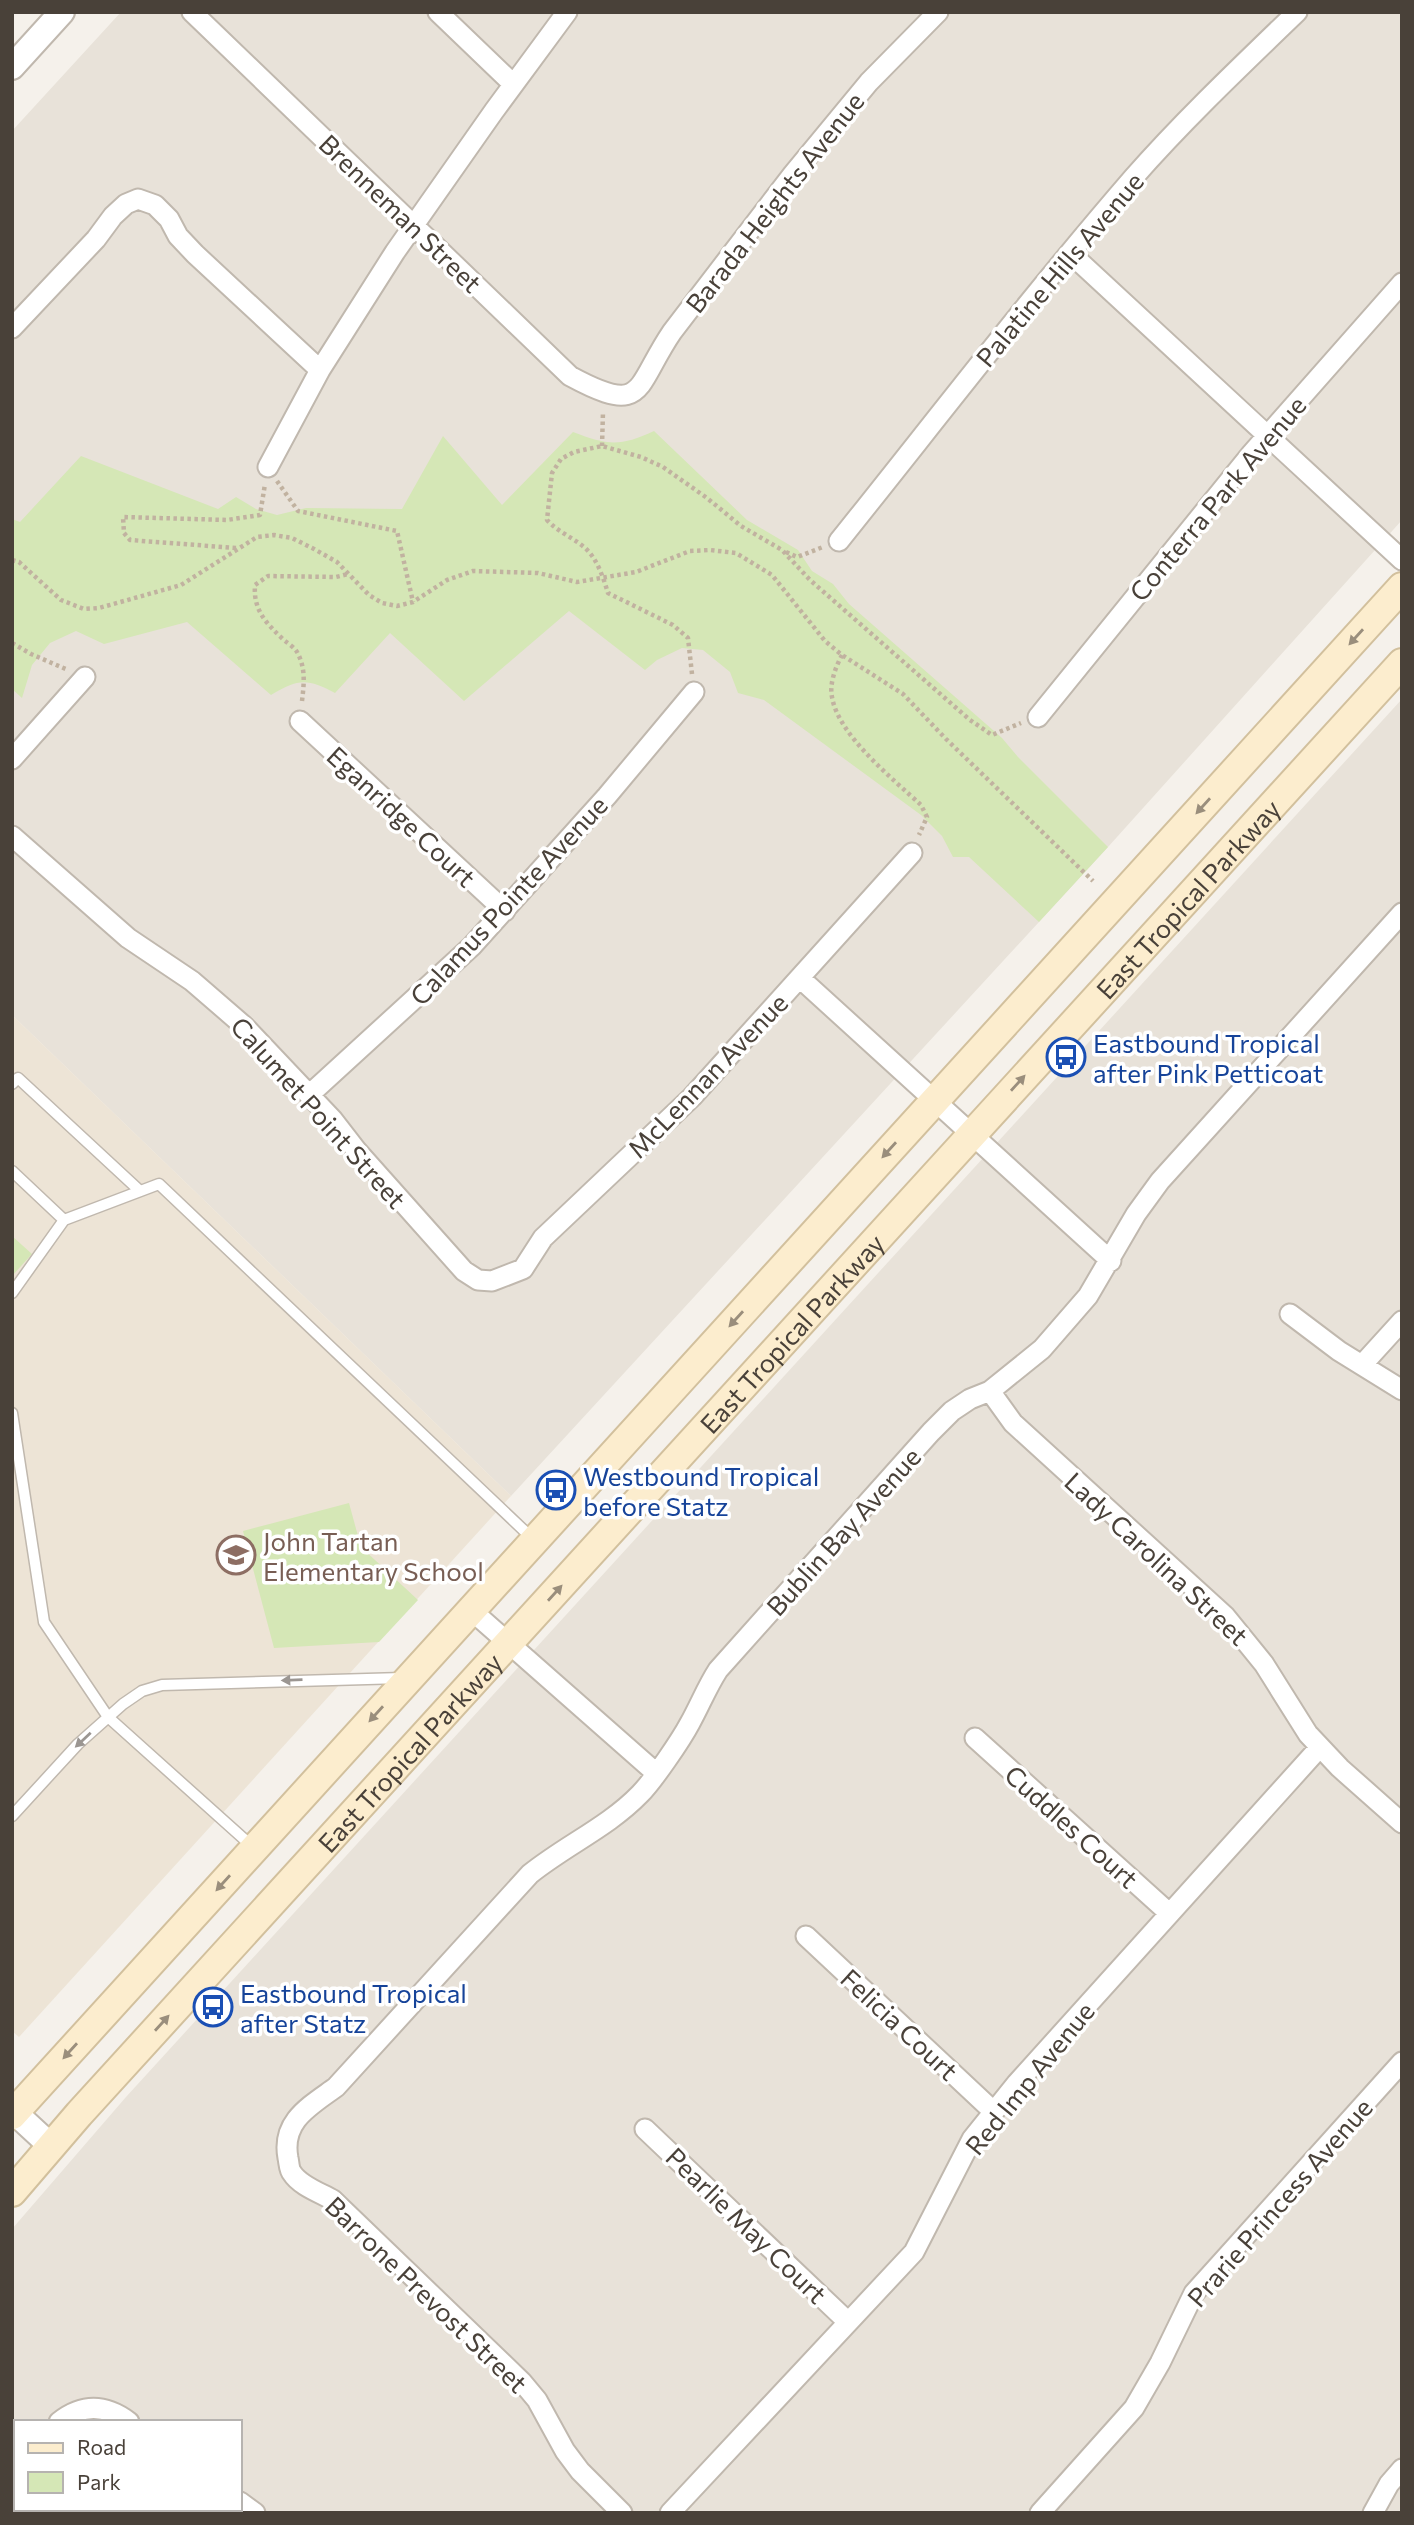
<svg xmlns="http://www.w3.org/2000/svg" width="1414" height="2525" font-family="Commissioner,sans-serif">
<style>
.residential{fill:#e8e2d9;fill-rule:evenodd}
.education{fill:#ede4d6}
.green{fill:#d5e7b6}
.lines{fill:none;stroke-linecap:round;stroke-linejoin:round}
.service-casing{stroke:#c0b8ae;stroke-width:13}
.minor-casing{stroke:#c0b8ae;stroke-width:23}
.tertiary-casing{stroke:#c0b8ae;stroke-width:28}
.secondary-casing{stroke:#d2c09d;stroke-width:32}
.path{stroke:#c1b2a0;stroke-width:4.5;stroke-dasharray:3.5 3.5;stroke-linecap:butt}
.service{stroke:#fff;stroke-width:10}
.minor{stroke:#fff;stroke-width:19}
.tertiary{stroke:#fff;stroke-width:24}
.secondary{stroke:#fcedce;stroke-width:28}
.oneway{fill:#9a8e7c}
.oneway2{fill:#9b9692}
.labels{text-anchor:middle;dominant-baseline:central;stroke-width:7;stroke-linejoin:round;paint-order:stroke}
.street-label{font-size:26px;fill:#494139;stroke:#fff}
.transit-label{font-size:26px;fill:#164399;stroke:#fff;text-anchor:start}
.education-label{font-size:26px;fill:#785e54;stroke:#fff;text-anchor:start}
</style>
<rect width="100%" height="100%" fill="#f5f1eb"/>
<!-- residential -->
<path class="residential" d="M121,12H1402V520L1108,847L511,1496L12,1015V131Z
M1402,699V2513H12V2229L126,2097ZM16,2422H240V2509H16Z"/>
<!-- education -->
<path class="education" d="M12,1015L511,1496L19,2037L12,2031Z"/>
<!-- green -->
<path class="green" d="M654,431L747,520L798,550L812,571L833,584L849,604L1002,738L1018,757L1108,847L1039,922L969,857H953L942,836L921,815L764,700L738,693L730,672L703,650L682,648L657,660L645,670L569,611L464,701L390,633L335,693C307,678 298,679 271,695L187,622L104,644L76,631L50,643L32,665L22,698L12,689V519L20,522L81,456L218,509L236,497L256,509L277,515L306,508L402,509L443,436L502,505L573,432C607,445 620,447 654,431Z
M12,1236L32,1254L12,1276Z
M349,1503L361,1547L418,1600L379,1642L274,1648L243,1531Z"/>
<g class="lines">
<defs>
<path id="service" d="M12,1084L18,1078L140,1191
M12,1171L64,1220L159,1184L534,1540
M12,1293L64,1220
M12,1413L44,1622L108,1717L254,1848
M12,1816L78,1744L123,1704L142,1691L162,1685L402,1678"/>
<path id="minor" d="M192,12L570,376C646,417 634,388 672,332L793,174L869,82L938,12
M438,12L513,84
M1070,253L1402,560
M12,328L96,239L113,216L126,204L138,199L155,205L169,219L178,236L195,254L320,370
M268,467L320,370L395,252L494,111L567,12
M839,541C936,420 1031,296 1133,178C1184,120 1241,66 1297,12
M1038,717L1252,453L1402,283
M300,721L505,911
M12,759L85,677
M12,836L128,938L192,981L244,1026L333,1120L357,1151L464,1271L478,1280L492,1281L523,1269L543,1238L692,1097L912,853
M801,979L1111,1261
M309,1095L472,946L607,796L694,692
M1290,1314L1339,1351L1402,1390
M1362,1365L1402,1321
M990,1391L1013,1423L1225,1616L1264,1664L1308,1734L1340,1768L1402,1823
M471,1610L656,1773
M975,1738L1169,1913
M806,1936L994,2112
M645,2129L848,2322
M59,2422C82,2404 105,2404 129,2422
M12,2485L16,2480
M240,2502L255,2513
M622,2513L580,2471L565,2451L537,2400L522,2382L333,2200C321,2193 300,2186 292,2173C289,2170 289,2162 288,2158C281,2121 310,2106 336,2087L530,1874C566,1845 608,1827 640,1794C653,1781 681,1740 690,1723C700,1705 707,1687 718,1670L931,1432L952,1411L970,1399L990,1391L1042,1349L1088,1296L1136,1214L1160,1181L1402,913
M670,2513L914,2252L972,2139L1017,2083L1320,1747
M1040,2513L1134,2408L1160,2363L1194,2293L1402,2062
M1373,2513L1389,2484L1402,2469"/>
<path id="tertiary" d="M12,67L62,12
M12,2110L51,2146"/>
<g id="secondary">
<path d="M12,2115L1402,587"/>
<path id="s1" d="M12,2192L79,2114L1402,663"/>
</g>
</defs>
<!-- service casing -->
<use href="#service" class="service-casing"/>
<!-- minor casing -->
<use href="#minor" class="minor-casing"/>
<!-- tertiary casing -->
<use href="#tertiary" class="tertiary-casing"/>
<!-- secondary casing -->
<use href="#secondary" class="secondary-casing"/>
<!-- path -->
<path class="path" d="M602,446L603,412
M277,481L298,511L397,531L413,602
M236,548L130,540L124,533L123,517L227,520L260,515L265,484
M786,552L797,557L823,547
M12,560L19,562L61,600L84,609L99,608L181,585L257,537L274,535L292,538L314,549L337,562L369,595L382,603L397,606L413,602L447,580L473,571L538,573L577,582L636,572L690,551L710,550L736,553L772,575L825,641L842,655L903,694L946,739L1093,881
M12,643L31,654L68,670
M842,655C836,666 829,684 832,697C838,735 893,779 921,805L927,817L919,835
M692,674L688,638L673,625L608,593C603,577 597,558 584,547C572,537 558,532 547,520L552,473L561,459L574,452L602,446L641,457L663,467L707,498L741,526L782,550L810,580L970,720L992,735L1021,723
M302,701C304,684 306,668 297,652C295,648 289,644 285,641C267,624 253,611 255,585L268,576L336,577L348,574"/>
<!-- service -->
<use href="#service" class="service"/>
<!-- minor -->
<use href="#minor" class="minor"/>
<!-- tertiary -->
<use href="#tertiary" class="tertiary"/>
<!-- secondary -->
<use href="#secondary" class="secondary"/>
</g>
<!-- one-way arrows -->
<defs><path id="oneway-solid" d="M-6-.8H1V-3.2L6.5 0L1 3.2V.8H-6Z" transform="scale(1.75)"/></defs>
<g class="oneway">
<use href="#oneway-solid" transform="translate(1356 637) rotate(132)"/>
<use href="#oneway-solid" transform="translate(1203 806) rotate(132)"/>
<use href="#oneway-solid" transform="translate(1018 1083) rotate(-48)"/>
<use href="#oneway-solid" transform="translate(889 1150) rotate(132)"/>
<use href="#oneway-solid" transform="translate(736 1319) rotate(132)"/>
<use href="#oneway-solid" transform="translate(555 1593) rotate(-48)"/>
<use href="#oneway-solid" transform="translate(376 1714) rotate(132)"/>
<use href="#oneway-solid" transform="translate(223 1883) rotate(132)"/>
<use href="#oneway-solid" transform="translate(162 2023) rotate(-48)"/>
<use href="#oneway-solid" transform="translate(70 2051) rotate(132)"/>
</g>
<g class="oneway2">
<use href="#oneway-solid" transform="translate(292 1680) rotate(178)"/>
<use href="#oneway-solid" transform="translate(83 1740) rotate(137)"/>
</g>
<!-- icons -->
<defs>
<symbol id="bus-ring" viewBox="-11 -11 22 22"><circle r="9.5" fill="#fff" stroke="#1a4fb4" stroke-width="1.5"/><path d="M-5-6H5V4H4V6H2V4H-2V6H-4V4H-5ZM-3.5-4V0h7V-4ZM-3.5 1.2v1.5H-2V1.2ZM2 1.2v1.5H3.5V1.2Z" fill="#1a4fb4"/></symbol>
<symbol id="school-ring" viewBox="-11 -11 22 22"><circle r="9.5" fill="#fff" stroke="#8d6e63" stroke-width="1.5"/><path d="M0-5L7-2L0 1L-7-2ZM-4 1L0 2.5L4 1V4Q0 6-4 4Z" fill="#8d6e63"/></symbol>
</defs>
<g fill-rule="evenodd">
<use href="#bus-ring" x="1044" y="1035" width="44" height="44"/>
<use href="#bus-ring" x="534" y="1468" width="44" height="44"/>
<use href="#school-ring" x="214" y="1533" width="44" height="44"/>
<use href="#bus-ring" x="191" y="1985" width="44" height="44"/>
</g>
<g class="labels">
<!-- street labels -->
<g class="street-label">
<text transform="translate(774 202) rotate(-52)">Barada Heights Avenue</text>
<text transform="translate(401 213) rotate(44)">Brenneman Street</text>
<text transform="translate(1059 269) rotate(-50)">Palatine Hills Avenue</text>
<text transform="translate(1217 498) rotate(-50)">Conterra Park Avenue</text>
<text transform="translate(402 816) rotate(43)">Eganridge Court</text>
<text stroke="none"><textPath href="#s1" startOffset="1748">East Tropical Parkway</textPath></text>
<text transform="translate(508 900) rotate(-47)">Calamus Pointe Avenue</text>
<text transform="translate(707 1075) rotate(-46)">McLennan Avenue</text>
<text transform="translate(319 1112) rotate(48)">Calumet Point Street</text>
<text stroke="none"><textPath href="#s1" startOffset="1160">East Tropical Parkway</textPath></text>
<text transform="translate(843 1531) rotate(-48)">Bublin Bay Avenue</text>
<text transform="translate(1157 1558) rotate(43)">Lady Carolina Street</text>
<text stroke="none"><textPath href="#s1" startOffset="593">East Tropical Parkway</textPath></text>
<text transform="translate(1072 1826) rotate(42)">Cuddles Court</text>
<text transform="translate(900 2024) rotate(43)">Felicia Court</text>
<text transform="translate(1029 2078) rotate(-51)">Red Imp Avenue</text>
<text transform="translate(1279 2202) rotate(-49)">Prarie Princess Avenue</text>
<text transform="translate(747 2225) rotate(44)">Pearlie May Court</text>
<text transform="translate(427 2294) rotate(44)">Barrone Prevost Street</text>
</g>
<!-- transit labels -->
<g class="transit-label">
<text x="1093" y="1042">Eastbound Tropical<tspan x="1093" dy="30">after Pink Petticoat</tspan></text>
<text x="583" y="1475">Westbound Tropical<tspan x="583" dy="30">before Statz</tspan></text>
<text x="240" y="1992">Eastbound Tropical<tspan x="240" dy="30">after Statz</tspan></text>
</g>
<!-- education labels -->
<g class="education-label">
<text x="263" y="1540">John Tartan<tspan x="263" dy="30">Elementary School</tspan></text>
</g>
</g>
<!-- border -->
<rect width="1414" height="2525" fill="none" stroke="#494139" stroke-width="28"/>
<!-- legend -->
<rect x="14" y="2420" width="228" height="91" fill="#ffffff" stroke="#b6b3b0" stroke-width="2"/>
<rect x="28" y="2443" width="35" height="10" fill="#fcedce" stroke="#b6b3b0" stroke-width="2"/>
<text x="77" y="2455" font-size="21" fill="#494139">Road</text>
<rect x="28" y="2472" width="35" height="21" fill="#d5e7b6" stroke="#b6b3b0" stroke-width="2"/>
<text x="77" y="2490" font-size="21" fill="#494139">Park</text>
</svg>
